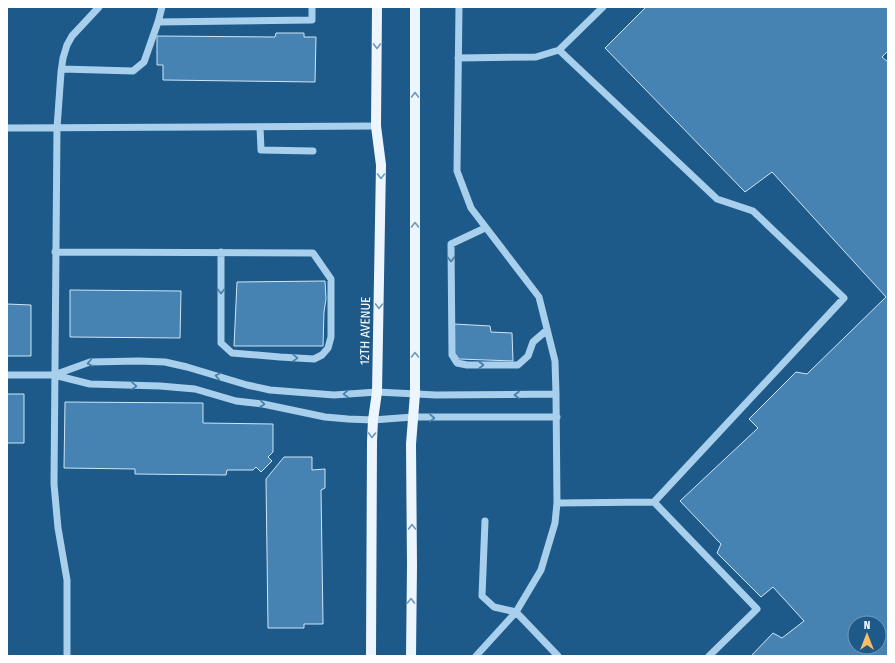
<svg xmlns="http://www.w3.org/2000/svg" width="895" height="663" font-family="'Fira Sans Condensed',sans-serif">
<style>
.building{fill:#4683b2;stroke:#cde6f8;fill-rule:evenodd}
.lines{fill:none;stroke-linecap:round;stroke-linejoin:round}
.minor{stroke:#a8cfec;stroke-width:7}
.major{stroke:#edf6ff;stroke-width:10}
.oneway{stroke:#7098b8}
.oneway2{stroke:#477ca7}
.labels{text-anchor:middle;dominant-baseline:central;stroke-width:3;stroke-linejoin:round;paint-order:stroke}
.street-label{font-size:13px;fill:#fff;stroke:#1d5989}
</style>
<rect width="100%" height="100%" fill="#1d5989"/>
<!-- building -->
<path class="building" d="M646,7H888V51L882,57L888,62V656H751L773,633L782,638L804,621L773,587L761,597L717,553L721,544L680,501L758,428L749,419L796,372L807,374L886,297L772,172L745,192L605,48ZM855,623H879V647H855Z
M276,33H304V37H316L315,82L163,80V65H157V36L275,37Z
M325,281L326,299L324,312L323,346H234L237,282Z
M70,290L181,291L180,338L70,337Z
M7,304L31,305V356H7Z
M454,324L490,326L491,332L512,333L513,361L459,359L454,352Z
M7,394H24V443H7Z
M65,402L203,403V423L273,424V452L268,457L272,461L261,472L256,467L253,470H227L226,475L135,474V469L64,468Z
M284,457H312V470L325,469V488L321,490L323,624H304V628H268L266,479Z"/>
<g class="lines">
<!-- minor -->
<path class="minor" d="M459,7L457,171L471,208L539,297L555,361L556,394L557,503L555,523L541,570L516,612L476,656
M158,22L312,20V7
M559,50L717,199L753,211L844,298L654,502
M458,58L536,57L559,50L603,7
M62,69L133,71L144,62L158,22L162,7
M260,127L261,150L313,151
M7,128L376,126
M485,228L451,244L452,355L457,363L467,365H518L528,356L533,342L547,330
M55,252L313,253L331,279V337L328,348L322,355L314,359L280,357L232,353L221,343V252
M7,375H54L90,384L160,386L195,389L236,401L263,404L325,417L348,419L373,420L413,417H557
M54,375L90,362L139,361L165,362L187,367L247,385L270,390L334,395L377,392L436,395L556,394
M557,503L654,502L757,609L709,656
M485,521L482,596L494,607L516,612L558,656
M67,656V580L58,528L54,484L57,128L61,72L63,58L67,45L72,36L99,7"/>
<!-- major -->
<path class="major" d="M371,656L372,441L373,420L377,392L381,165L376,126L377,7
M411,656L412,566L411,444L415,394V7"/>
</g>
<!-- one-way arrows -->
<defs><path id="oneway-chevron" d="M-2-3.5L2.5 0L-2 3.5" fill="none" stroke-width="1.6" stroke-linecap="round" stroke-linejoin="round"/></defs>
<g class="oneway">
<use href="#oneway-chevron" transform="translate(377 46) rotate(90)"/>
<use href="#oneway-chevron" transform="translate(415 95) rotate(-90)"/>
<use href="#oneway-chevron" transform="translate(381 176) rotate(91)"/>
<use href="#oneway-chevron" transform="translate(415 225) rotate(-90)"/>
<use href="#oneway-chevron" transform="translate(379 306) rotate(91)"/>
<use href="#oneway-chevron" transform="translate(415 355) rotate(-90)"/>
<use href="#oneway-chevron" transform="translate(372 435) rotate(92)"/>
<use href="#oneway-chevron" transform="translate(412 527) rotate(-91)"/>
<use href="#oneway-chevron" transform="translate(411 601) rotate(-89)"/>
</g>
<g class="oneway2">
<use href="#oneway-chevron" transform="translate(451 259) rotate(89)"/>
<use href="#oneway-chevron" transform="translate(221 291) rotate(90)"/>
<use href="#oneway-chevron" transform="translate(295 358) rotate(2)"/>
<use href="#oneway-chevron" transform="translate(90 363) rotate(169)"/>
<use href="#oneway-chevron" transform="translate(481 365)"/>
<use href="#oneway-chevron" transform="translate(218 376) rotate(-167)"/>
<use href="#oneway-chevron" transform="translate(134 386) rotate(1)"/>
<use href="#oneway-chevron" transform="translate(346 394) rotate(176)"/>
<use href="#oneway-chevron" transform="translate(517 395) rotate(180)"/>
<use href="#oneway-chevron" transform="translate(262 404) rotate(8)"/>
<use href="#oneway-chevron" transform="translate(432 418) rotate(1)"/>
</g>
<g class="labels">
<!-- street labels -->
<g class="street-label">
<text transform="translate(365 331) rotate(-89)">12TH AVENUE</text>
</g>
</g>
<!-- border -->
<rect width="895" height="663" fill="none" stroke="#ffffff" stroke-width="16"/>
<!-- north arrow -->
<g transform="translate(867 635)"><circle r="19" fill="#1d5989" stroke="#779bb8"/>
<path d="M0-3L7 15L0 10L-7 15Z" fill="#fbbe66"/>
<text y="-6" font-size="11" font-weight="bold" text-anchor="middle" fill="#ffffff">N</text>
</g>
</svg>
